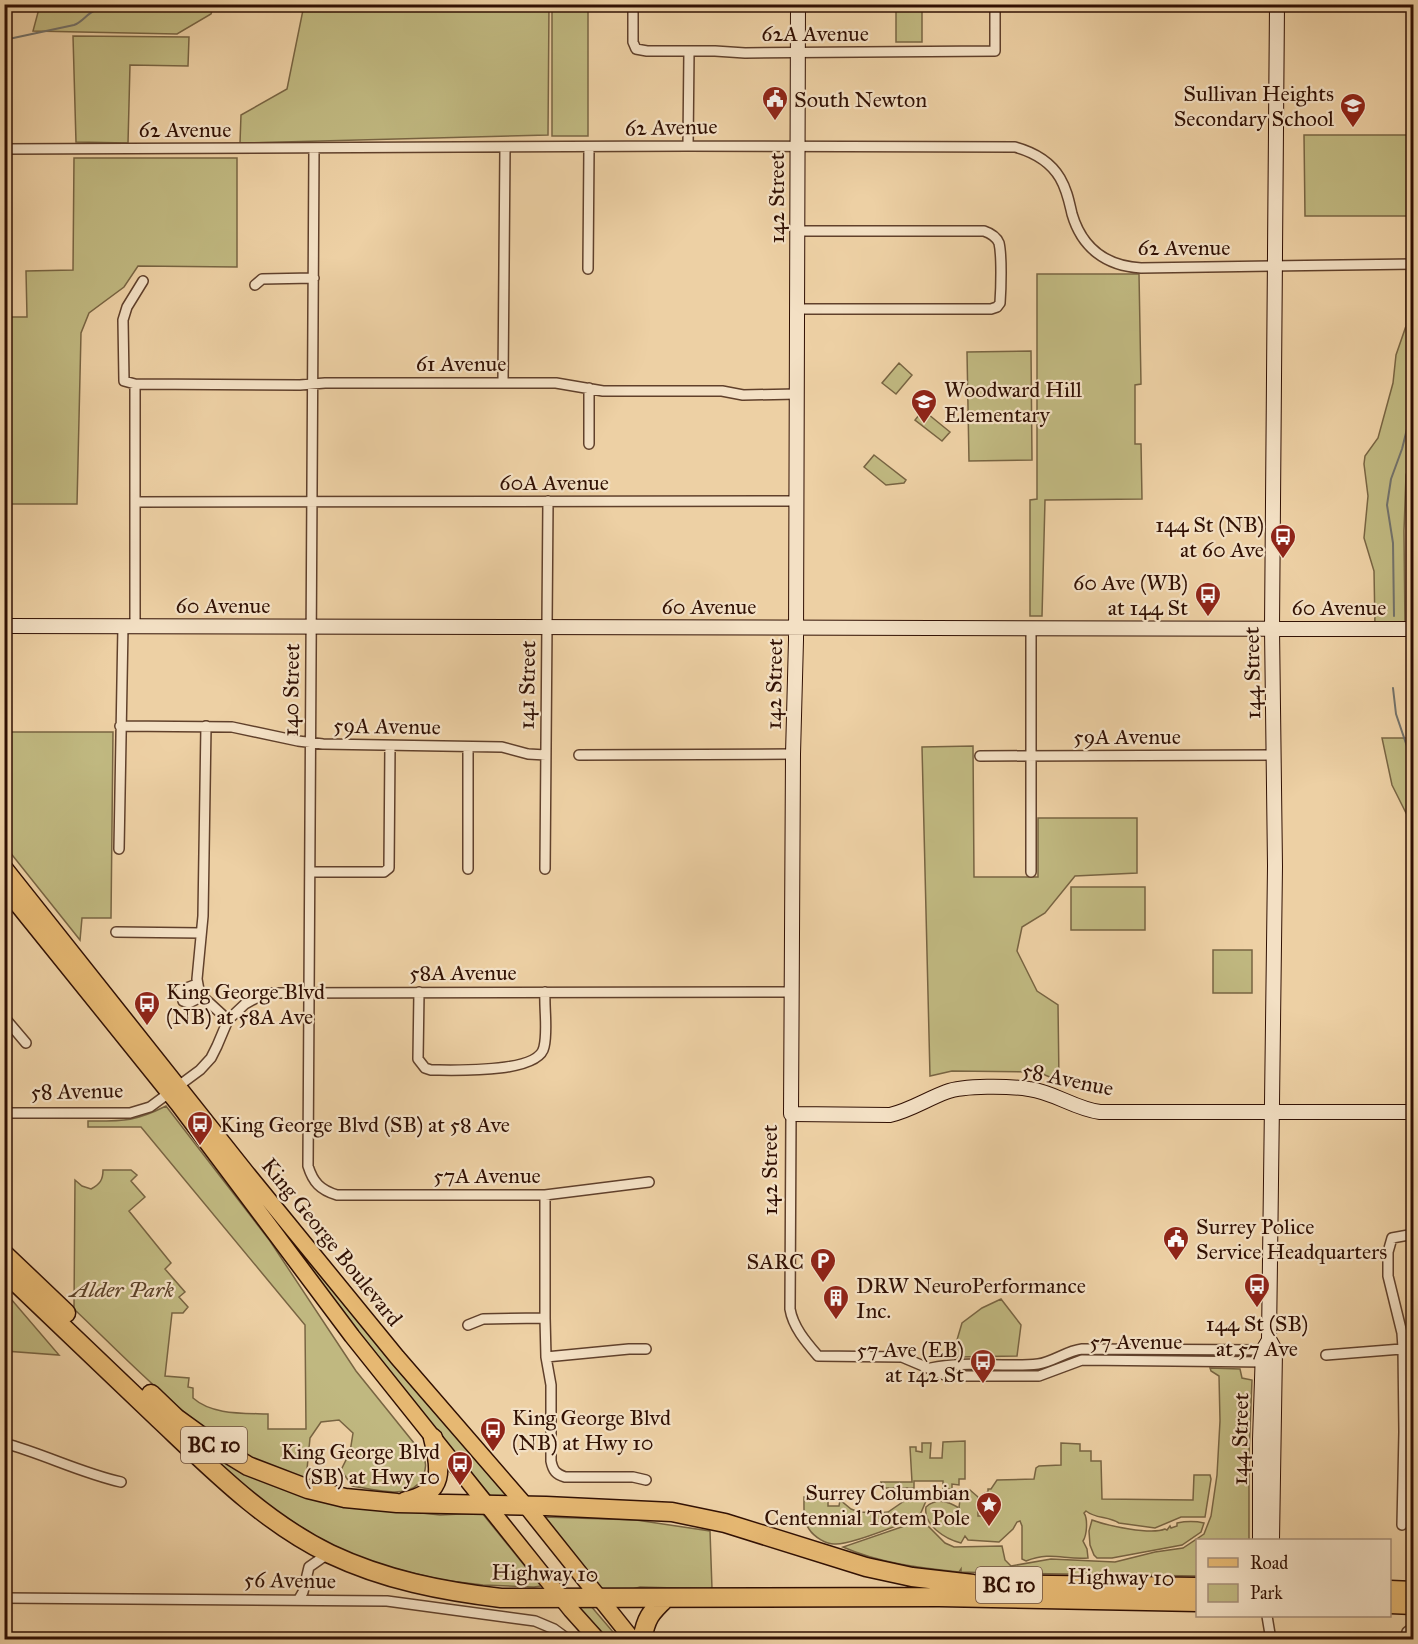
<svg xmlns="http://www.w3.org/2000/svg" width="1418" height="1644" font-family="'IM FELL Great Primer',serif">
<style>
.green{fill:#c0b880;stroke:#786442;stroke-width:1.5}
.water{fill:#9db4b1;stroke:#72726b;stroke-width:1.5}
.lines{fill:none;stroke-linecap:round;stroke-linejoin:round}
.stream{stroke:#72726b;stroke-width:2}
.street-casing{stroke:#60402b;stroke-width:12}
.secondary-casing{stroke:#311003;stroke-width:16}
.primary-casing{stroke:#311003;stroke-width:18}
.highway-casing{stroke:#311003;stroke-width:21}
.street{stroke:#f3e0c4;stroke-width:9}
.secondary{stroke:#f3e0c4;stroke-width:14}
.primary{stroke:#e6b872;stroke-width:15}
.highway{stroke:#e6b872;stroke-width:18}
.labels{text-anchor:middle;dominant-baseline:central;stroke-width:4.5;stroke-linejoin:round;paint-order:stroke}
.shield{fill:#f3e0c4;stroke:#6b4e3d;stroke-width:1.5}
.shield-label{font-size:21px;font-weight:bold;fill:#311003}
.street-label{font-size:22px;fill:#311003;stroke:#f3e0c4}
.poi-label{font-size:22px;fill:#311003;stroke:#f3e0c4;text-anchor:end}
.park-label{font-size:22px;font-style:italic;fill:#5c4228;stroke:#f3e0c4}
</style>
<rect width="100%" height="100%" fill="#edd0a4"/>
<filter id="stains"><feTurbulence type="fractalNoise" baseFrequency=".00333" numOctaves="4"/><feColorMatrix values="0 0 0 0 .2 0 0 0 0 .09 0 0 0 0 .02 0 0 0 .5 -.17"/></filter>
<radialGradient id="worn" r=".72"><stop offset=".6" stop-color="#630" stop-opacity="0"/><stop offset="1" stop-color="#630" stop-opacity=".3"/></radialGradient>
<!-- green -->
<path class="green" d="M40,5V4L214,5L211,14L177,34L33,31Z
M304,5H549L548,135L240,143L241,115L287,89Z
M552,5H588V136H552Z
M896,5H922V42H896Z
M73,36L189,37L188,66L130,65L128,143L76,142Z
M1304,135H1413V216H1305Z
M74,158H237V267L138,266L124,287L89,313L81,333L77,504H5V317H27L26,271L73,270Z
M1406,268H1413L1414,452L1406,475L1404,531L1405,628L1375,627L1374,571L1364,538L1368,496L1364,464L1365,456L1378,438L1393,383L1396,355L1406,326Z
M1037,274H1139L1141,384L1135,385V444H1141L1142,499L1045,500L1042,616H1030V500L1037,499Z
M1031,351L1032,460L969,461L967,352Z
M899,363L912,375L896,394L882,383Z
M923,410L950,432L942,441L915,420Z
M874,455L906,480L904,483L886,485L864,467Z
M5,732H113L111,918H82L80,940L5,846Z
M1382,738H1413V827L1392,785Z
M973,746L974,877H1038V818H1137V873L1075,876L1045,913L1022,927L1017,951L1037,991L1058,1005L1059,1081L1038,1072L952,1071L930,1076L922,747Z
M1071,887H1145V930H1071Z
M1413,897L1414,959H1413L1410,958C1408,937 1404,917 1413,897Z
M1213,950H1252V993H1213Z
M166,1106L270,1241L356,1371L422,1453C426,1462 427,1467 423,1476C414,1502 372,1489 352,1486L341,1470L350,1452L353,1433L339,1420L321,1422L310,1438L306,1480C291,1475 276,1471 262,1464C189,1427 133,1365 74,1309L75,1180L82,1186L91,1189C100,1184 103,1180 103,1170H131L137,1175L131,1181L145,1197L129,1211L171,1263L165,1269L185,1292L179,1297L188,1307L183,1313H172L165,1376L189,1378L188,1387L193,1388V1398C212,1415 243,1413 268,1414V1429H306L305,1325L141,1127H88V1121C123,1121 134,1122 166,1106Z
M244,1175L511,1499H493L409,1397L237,1179Z
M5,1292L59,1355L5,1351Z
M1001,1299L1021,1325L1017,1356L957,1357L954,1350L962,1323L982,1308Z
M1210,1368L1240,1369L1242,1378L1252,1380L1249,1455V1540H1198L1197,1576L994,1573L961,1572V1569L959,1572C920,1568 879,1563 843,1547L922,1520L945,1543L954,1547L1002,1546L1005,1560L1011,1566L1051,1559L1115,1562L1155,1552L1183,1548L1204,1534L1211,1516L1217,1475L1220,1421L1219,1376L1211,1371Z
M175,1425L195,1441L367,1507L440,1515L482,1513L541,1586L534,1587L483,1585L442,1580L375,1564L358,1558L323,1541L265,1504Z
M965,1441V1479H959V1485L952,1484V1489H943V1481H914V1488H883L881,1482H912L910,1447H916V1451L922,1452V1443H931L930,1458H942L943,1442Z
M1061,1443L1080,1444V1451H1091V1461H1101L1102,1499L1193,1500L1194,1475H1210L1211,1479L1205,1517H1181L1155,1528L1119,1523C1108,1516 1096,1519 1086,1511L1084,1513C1088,1519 1087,1535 1083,1541L1087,1549L1088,1558C1064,1560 1051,1551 1026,1561L1022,1559V1526L1020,1521L1017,1522L1013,1529L999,1542L968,1540L965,1536L961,1543C945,1539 923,1525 926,1507C937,1497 949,1502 959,1508C960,1499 960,1492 970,1490L978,1497V1516H982L983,1494L988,1492V1489H991L997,1480L1034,1479L1036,1468L1039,1466L1061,1465Z
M828,1497V1506H839L840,1500L851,1509L859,1512L879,1513L888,1512L910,1497H943L926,1501L920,1515L916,1518C898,1525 854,1544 836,1544C827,1545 814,1537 809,1529C803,1521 804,1508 804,1497Z
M544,1517L636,1520L710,1531L712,1589L640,1587L629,1590H601Z
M1092,1520C1108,1526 1151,1535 1165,1529L1167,1530L1170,1526L1171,1528L1177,1526V1523C1187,1521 1195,1521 1204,1523L1201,1532L1182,1545L1112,1558H1097L1094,1555L1090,1545L1089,1531Z
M573,1604L590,1605L619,1639H604Z"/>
<!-- water -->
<path class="water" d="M5,4H36V5L32,11L5,10Z"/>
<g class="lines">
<!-- stream -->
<path class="stream" d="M4,40L74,25C83,22 87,13 96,10C103,7 108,10 115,4
M1394,616L1393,543L1387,505L1391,479L1402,449L1414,401
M1393,688L1396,714L1414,767"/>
<defs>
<path id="street" d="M633,4V42L636,49L647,51H715L745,53L995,51V4
M688,146L689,51
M314,148L308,1166C313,1182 320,1190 337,1195H545L649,1182
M4,149L688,146L1015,147C1033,152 1050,161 1060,178C1067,190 1069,201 1072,214C1082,248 1106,266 1141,268L1414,264
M588,269L589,148
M143,281L127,307L123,320L124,381L135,384L300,385L325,383H556L603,391H722L743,395L797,394
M255,285L262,279L314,278
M797,309H991L997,307L1000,303C1001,289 1002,256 999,243C996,236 990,233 984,231H797
M503,382L505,148
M135,384V626
M589,388V444
M135,502L797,501
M1031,628V872
M120,726L232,727L298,741L323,744L502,747L528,754L546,755
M206,726L203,916L197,979L199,990L203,997L228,1020
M579,755L793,754
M980,756L1274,755
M119,849L123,626
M468,869V747
M545,869L548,501
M310,872H384L389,868L390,746
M116,932L201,933
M197,984L181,990L183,1001L189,1003L203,996
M419,992L418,1059L425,1068L431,1070C453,1070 539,1074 544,1047C548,1030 544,1009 545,992
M4,1017L26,1043
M4,1113H130L150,1107L200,1070L211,1058L217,1046L228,1020L245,1004L265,993L792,992
M791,1114L790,1309C793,1327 806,1342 818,1356L902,1357L947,1376H1039L1082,1360L1266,1362
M545,1195V1318L546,1357L551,1385V1461C553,1471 556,1474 565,1477H633L646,1480
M468,1325L483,1319L545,1318
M1326,1355L1414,1348
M546,1357L629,1349H646
M931,1368C966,1360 1002,1368 1038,1364C1053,1362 1066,1351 1082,1349L1267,1350
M4,1443C44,1454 81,1473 121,1482
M1402,1525L1404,1432L1403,1348L1402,1333L1388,1276V1252L1392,1238L1414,1234
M4,1598L387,1601L535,1621L554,1629L569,1640
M299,1599L303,1592L309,1567L329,1553
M1267,1616L1271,1640
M1405,1640L1407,1632L1414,1627"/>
<path id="secondary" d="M798,4L796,640L793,754L791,1114L890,1115C911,1110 927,1099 946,1092C964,1085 1010,1086 1029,1089C1054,1092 1075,1109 1100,1112H1414
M4,626L1414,629
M1260,1540V1439L1263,1350L1269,1340
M1272,1540L1275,1350L1269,1339L1275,866L1272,628L1277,4"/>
<path id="primary" d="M4,867L246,1172L397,1357L526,1506L633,1640
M4,888L178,1104L352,1336L571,1610L598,1640"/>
<path id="highway" d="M4,1254L66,1313
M4,1271C56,1321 108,1370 159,1419C212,1469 264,1522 330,1554C385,1580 442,1591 501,1598L939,1597L1198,1602
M151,1394L176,1418L212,1444L248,1466L308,1489L345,1498L397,1503L546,1506L672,1512L725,1523L866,1567L912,1577L973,1584L1198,1587
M406,1501C445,1493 441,1469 433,1438
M1390,1590L1414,1591
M1390,1604L1414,1605
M642,1640C646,1618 650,1613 666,1598"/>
</defs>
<!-- street casing -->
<use href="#street" class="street-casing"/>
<!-- secondary casing -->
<use href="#secondary" class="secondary-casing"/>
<!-- primary casing -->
<use href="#primary" class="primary-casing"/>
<!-- highway casing -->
<use href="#highway" class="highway-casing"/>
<!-- street -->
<use href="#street" class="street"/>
<!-- secondary -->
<use href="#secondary" class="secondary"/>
<!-- primary -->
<use href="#primary" class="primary"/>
<!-- highway -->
<use href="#highway" class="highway"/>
</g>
<!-- icons -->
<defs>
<symbol id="civic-pin" viewBox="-11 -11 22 30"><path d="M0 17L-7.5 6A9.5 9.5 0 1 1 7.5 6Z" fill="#8f2418" stroke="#f3e0c4"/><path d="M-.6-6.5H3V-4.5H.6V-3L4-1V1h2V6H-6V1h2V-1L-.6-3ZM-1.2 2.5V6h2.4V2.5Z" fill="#fff"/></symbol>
<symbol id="school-pin" viewBox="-11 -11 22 30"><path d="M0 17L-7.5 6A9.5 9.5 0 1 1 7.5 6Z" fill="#8f2418" stroke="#f3e0c4"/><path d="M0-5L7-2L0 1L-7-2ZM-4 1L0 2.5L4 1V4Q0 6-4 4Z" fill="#fff"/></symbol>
<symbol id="bus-pin" viewBox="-11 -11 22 30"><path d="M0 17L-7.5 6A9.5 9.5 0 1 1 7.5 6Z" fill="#8f2418" stroke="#f3e0c4"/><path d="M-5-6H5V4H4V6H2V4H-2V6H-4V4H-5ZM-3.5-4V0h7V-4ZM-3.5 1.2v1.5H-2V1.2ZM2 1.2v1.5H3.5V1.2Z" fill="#fff"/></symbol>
<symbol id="parking-pin" viewBox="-11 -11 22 30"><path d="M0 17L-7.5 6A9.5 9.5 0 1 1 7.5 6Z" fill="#8f2418" stroke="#f3e0c4"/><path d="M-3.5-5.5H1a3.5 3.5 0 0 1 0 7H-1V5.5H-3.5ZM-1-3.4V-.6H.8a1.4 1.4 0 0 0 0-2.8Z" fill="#fff"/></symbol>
<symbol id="building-pin" viewBox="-11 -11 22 30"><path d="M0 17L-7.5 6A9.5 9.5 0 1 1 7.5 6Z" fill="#8f2418" stroke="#f3e0c4"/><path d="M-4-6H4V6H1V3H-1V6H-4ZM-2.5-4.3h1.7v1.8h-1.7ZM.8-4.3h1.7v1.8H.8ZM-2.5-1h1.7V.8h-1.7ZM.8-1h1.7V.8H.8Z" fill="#fff"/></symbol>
<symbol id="sight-pin" viewBox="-11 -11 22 30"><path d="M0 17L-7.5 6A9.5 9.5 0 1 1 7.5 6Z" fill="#8f2418" stroke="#f3e0c4"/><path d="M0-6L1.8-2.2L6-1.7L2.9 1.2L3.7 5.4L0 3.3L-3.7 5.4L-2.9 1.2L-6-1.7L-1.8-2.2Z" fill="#fff"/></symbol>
</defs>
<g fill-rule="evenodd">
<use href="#civic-pin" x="760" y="84" width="30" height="40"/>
<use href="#school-pin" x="1338" y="91" width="30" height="40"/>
<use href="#school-pin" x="909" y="387" width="30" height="40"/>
<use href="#bus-pin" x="1268" y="522" width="30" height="40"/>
<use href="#bus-pin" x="1193" y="580" width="30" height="40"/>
<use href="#bus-pin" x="132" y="989" width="30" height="40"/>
<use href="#bus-pin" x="185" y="1109" width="30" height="40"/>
<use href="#civic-pin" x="1161" y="1224" width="30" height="40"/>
<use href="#parking-pin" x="808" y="1246" width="30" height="40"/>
<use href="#bus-pin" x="1242" y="1271" width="30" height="40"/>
<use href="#building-pin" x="821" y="1283" width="30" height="40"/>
<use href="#bus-pin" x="968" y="1347" width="30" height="40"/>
<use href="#bus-pin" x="478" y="1415" width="30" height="40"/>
<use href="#bus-pin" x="445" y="1449" width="30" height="40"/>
<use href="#sight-pin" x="974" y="1490" width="30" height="40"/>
</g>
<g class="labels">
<!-- shield labels -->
<g class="shield">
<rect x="181" y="1427" width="66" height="36" rx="4.5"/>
<rect x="976" y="1567" width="66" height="36" rx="4.5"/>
</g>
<g class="shield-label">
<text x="214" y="1445">BC 10</text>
<text x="1009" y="1585">BC 10</text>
</g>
<!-- street labels -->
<g class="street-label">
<text x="815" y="33">62A Avenue</text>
<text transform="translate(671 127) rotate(-1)">62 Avenue</text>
<text x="185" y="129">62 Avenue</text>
<text transform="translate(776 198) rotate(-90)">142 Street</text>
<text x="1184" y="247">62 Avenue</text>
<text x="461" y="363">61 Avenue</text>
<text x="554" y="482">60A Avenue</text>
<text x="223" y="605">60 Avenue</text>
<text x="709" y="606">60 Avenue</text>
<text x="1339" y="607">60 Avenue</text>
<text transform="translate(1252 673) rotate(-91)">144 Street</text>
<text transform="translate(774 684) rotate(-89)">142 Street</text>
<text transform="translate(527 685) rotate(-89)">141 Street</text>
<text transform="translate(291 690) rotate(-89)">140 Street</text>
<text transform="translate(387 726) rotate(1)">59A Avenue</text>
<text x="1127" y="736">59A Avenue</text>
<text x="463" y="972">58A Avenue</text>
<text transform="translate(1068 1079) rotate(12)">58 Avenue</text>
<text transform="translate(77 1091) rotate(-1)">58 Avenue</text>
<text transform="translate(769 1170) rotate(-90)">142 Street</text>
<text x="487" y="1175">57A Avenue</text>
<text transform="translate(332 1242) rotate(51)">King George Boulevard</text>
<text x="1136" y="1341">57 Avenue</text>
<text transform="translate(1240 1439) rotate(-89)">144 Street</text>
<text transform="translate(545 1573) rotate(1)">Highway 10</text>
<text transform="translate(1121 1577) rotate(1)">Highway 10</text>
<text transform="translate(290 1580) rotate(1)">56 Avenue</text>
</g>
<!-- poi labels -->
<g class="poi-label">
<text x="1334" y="93">Sullivan Heights<tspan x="1334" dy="25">Secondary School</tspan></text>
<text x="794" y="99" text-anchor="start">South Newton</text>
<text x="944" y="389" text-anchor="start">Woodward Hill<tspan x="944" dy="25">Elementary</tspan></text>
<text x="1264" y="524">144 St (NB)<tspan x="1264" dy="25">at 60 Ave</tspan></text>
<text x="1188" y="582">60 Ave (WB)<tspan x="1188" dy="25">at 144 St</tspan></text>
<text x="166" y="991" text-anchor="start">King George Blvd<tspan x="166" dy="25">(NB) at 58A Ave</tspan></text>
<text x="220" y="1124" text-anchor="start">King George Blvd (SB) at 58 Ave</text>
<text x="1196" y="1226" text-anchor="start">Surrey Police<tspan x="1196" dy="25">Service Headquarters</tspan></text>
<text x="804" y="1261">SARC</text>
<text x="856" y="1285" text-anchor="start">DRW NeuroPerformance<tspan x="856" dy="25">Inc.</tspan></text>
<text x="1257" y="1323" text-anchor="middle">144 St (SB)<tspan x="1257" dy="25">at 57 Ave</tspan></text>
<text x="964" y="1349">57 Ave (EB)<tspan x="964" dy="25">at 142 St</tspan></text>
<text x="512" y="1417" text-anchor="start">King George Blvd<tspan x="512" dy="25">(NB) at Hwy 10</tspan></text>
<text x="440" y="1451">King George Blvd<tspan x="440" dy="25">(SB) at Hwy 10</tspan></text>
<text x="970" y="1492">Surrey Columbian<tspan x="970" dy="25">Centennial Totem Pole</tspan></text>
</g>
<!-- park labels -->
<g class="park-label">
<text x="122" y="1289">Alder Park</text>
</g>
</g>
<!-- margin -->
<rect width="1418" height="1644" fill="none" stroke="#edd0a4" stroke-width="24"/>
<rect x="6" y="6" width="1406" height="1632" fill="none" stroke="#311003" stroke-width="3"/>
<rect x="12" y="12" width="1394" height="1620" fill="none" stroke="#311003" stroke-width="1.5"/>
<!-- legend -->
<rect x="1196" y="1539" width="195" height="78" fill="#f3e0c4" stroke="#a58d77" stroke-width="1.5"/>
<rect x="1208" y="1558" width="30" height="9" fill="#e6b872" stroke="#a58d77" stroke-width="1.5"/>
<text x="1250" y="1569" font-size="18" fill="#311003">Road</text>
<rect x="1208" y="1584" width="30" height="18" fill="#c0b880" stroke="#a58d77" stroke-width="1.5"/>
<text x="1250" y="1599" font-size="18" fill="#311003">Park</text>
<rect width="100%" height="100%" filter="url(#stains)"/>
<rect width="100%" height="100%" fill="url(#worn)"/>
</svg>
